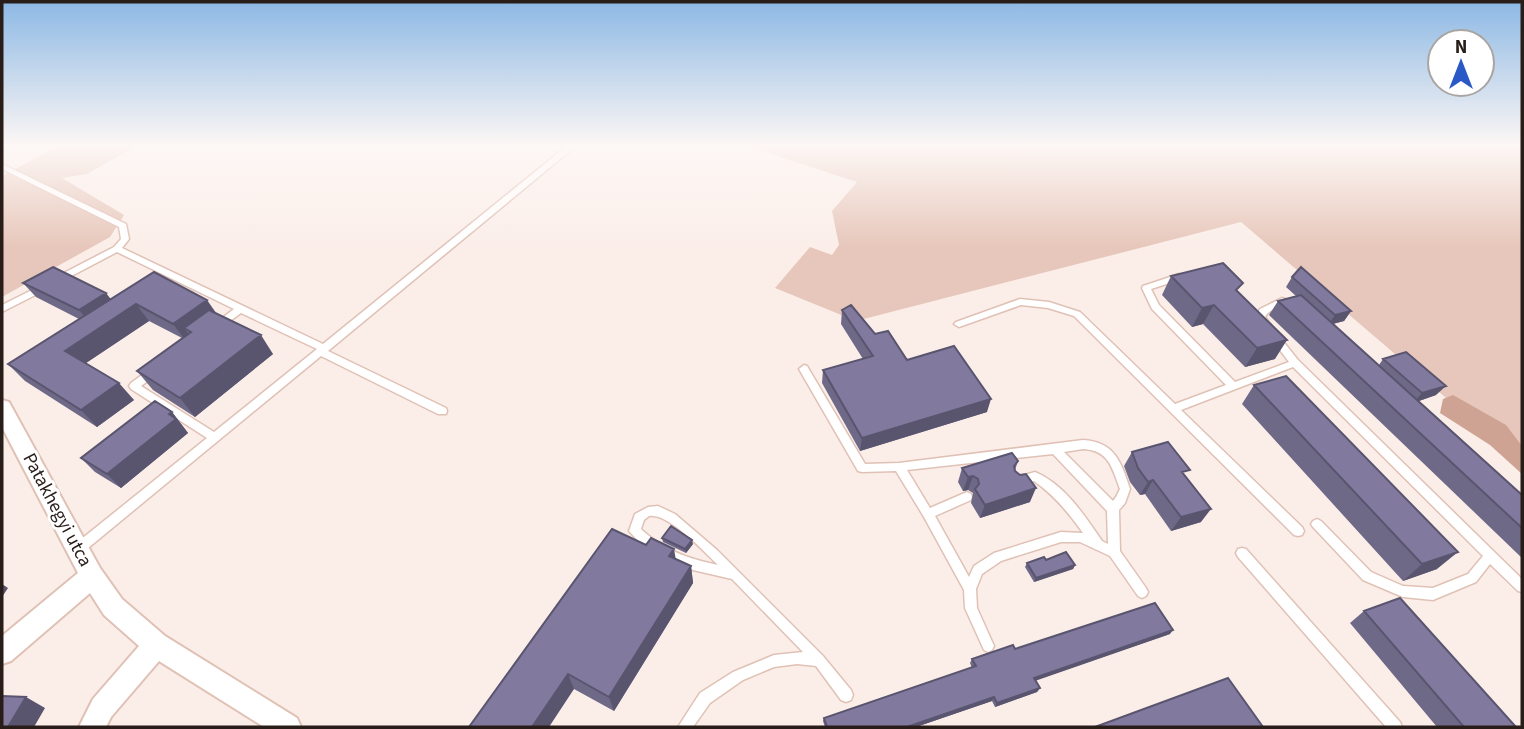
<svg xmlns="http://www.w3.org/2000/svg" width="1524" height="729" font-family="'Source Sans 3',sans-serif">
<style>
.green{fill:#e7c7bb}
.forest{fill:#cea393}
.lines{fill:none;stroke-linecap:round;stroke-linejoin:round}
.service-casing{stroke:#e0c1b5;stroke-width:3}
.minor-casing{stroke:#e0c1b5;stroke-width:4}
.service{fill:#fff;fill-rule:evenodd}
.minor{fill:#fff;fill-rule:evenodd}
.wall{fill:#6f6988}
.shaded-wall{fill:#5a556f}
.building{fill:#817a9e;stroke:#5a556f;stroke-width:2}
.labels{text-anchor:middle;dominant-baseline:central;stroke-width:6;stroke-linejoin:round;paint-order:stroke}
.street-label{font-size:19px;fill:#281d19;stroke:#fff}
</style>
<rect width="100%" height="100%" fill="#fbeee9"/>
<!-- green -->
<path class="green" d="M60,145H138L87,174L62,178L124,215L110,237L2,297V176Z
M744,145H1522V463L1241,222L856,321L775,288L810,247L832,255L839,245L832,211L857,182Z"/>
<!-- forest -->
<path class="forest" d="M1453,395L1506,425L1522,446V474L1490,445L1440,413L1443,399Z"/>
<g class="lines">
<defs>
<path id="service" d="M4,145H14L2,151V146Z
M568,145H577L328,351L446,408L447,411L446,414H438L321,356L82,553L78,554L74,553L72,549L74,545L207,438L131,389L129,386L131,383L150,369H156L158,372L156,375L141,386L214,432L317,349L241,313L219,329H213L211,327L213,325L234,309L117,252L62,281H56L55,279L56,277L114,247L121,239L119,227L2,169V164L126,224L129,239L122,248L323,344Z
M1179,274L1183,277L1182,279L1151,289L1159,305L1235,382L1289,362L1270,337L1275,334L1278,335L1298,360L1522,579V592L1518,591L1490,564L1476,582L1433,600L1403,597L1363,580L1313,527L1311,524L1313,521L1317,519L1321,521L1371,572L1403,586L1433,588L1468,574L1483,556L1293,367L1181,410L1302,527L1304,531L1302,535L1298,536L1294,535L1074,316L1048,308L1021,305L959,327L954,324L956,322L1020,299L1049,302L1080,312L1175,404L1226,385L1152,309L1142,288L1143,286Z
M42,285L46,288L45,290L2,312V305Z
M1282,298L1288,300L1289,302L1288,304C1281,306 1269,309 1265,317L1271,325L1269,327H1263L1255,317L1260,309Z
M804,365L807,366L865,464L899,463L1083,440C1115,442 1121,462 1130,489L1125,503L1119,510L1120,551L1146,588L1148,592L1146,596L1142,598L1138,596L1110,556L1080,542H1061L1001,561L982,574L976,589L977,608L994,646L992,650L988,652L984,650L965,608L964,590L924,517L896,471L862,472L858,471L799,369ZM1083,449C1109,450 1112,468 1120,489L1116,497L1113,501L1064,452ZM1053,454L1107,511L1108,544L1102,541C1085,516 1064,484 1035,472L1013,478L1012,481L1013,484L1017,486L1034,481C1054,495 1069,513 1083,533L1061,532L994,553L974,566L969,577L935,516L971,500L972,497L971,494L967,492L930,508L907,470Z
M658,506L675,514L717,550L823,656L851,690L853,695L851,700L846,702L841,700L816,666L797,664L774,667L743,680L710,703L693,727H678L700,693L733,672L774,655L803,652L732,579L693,570L663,558L641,544L629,531L635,514L648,507ZM649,516C669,513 704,552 718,565C689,559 663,550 641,529L644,520Z
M1242,548L1246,549L1400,722L1402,727H1386L1238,557L1236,553L1238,549Z"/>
<path id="minor" d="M2,400L9,402L100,568L122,599L165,636L297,718L301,727H264L159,661L111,717L106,727H79L93,699L139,646L104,615L90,593L11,661L2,664V636L78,573L2,427Z"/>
</defs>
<!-- service casing -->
<use href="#service" class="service-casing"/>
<!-- minor casing -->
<use href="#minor" class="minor-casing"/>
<!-- service -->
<use href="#service" class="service"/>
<!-- minor -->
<use href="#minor" class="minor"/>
</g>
<!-- wall -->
<path class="wall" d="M1171,276L1238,292L1275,359L1245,367L1203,324L1192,327L1162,295Z
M1292,277L1351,311L1344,321L1333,324L1379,365L1383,359L1436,395L1419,401L1522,495V558L1269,315L1278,301L1296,296L1286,287Z
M23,283L111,299L217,314L273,354L195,417L153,390L137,371L182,338L149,321L86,363L134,400L97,427L25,381L8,364L79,319L36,297Z
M842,310L907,360L987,412L860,451L822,383L823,370L863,359L841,324Z
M1254,385L1437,569L1403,581L1242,404Z
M172,412L188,433L121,488L95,472L81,458Z
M1132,452L1186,476L1201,522L1171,531L1145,494L1140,495L1130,482L1124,466Z
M1018,461L1015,470L1030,502L980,518L971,503L973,493L968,490L963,491L958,482L962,468Z
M662,538L693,544L686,553L663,542Z
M676,559L691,566L693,583L614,711L574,689L469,727Z
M1046,560L1075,565L1073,569L1034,582L1025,567L1027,563Z
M1364,611L1516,727H1437L1350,623Z
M1170,634L1036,680L1040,688L1037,692L995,707L992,701L916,727H825L823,721L824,718L972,668L970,663L972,659L1015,649Z"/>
<!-- shaded-wall -->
<path class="shaded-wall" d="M106,293L117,307L92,325L79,310Z
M207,300L219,317L184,328L191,337L186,341L173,324Z
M136,304L149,321L80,367L65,351Z
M1214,305L1203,324L1192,327L1202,308Z
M1351,311L1344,321L1328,325L1335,315Z
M261,335L273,354L195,417L180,398Z
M1287,340L1275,359L1245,367L1257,348Z
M119,383L134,400L97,427L81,410Z
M1446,386L1436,395L1413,403L1422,393Z
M991,399L987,412L860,451L862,438Z
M172,412L188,433L121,488L107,474Z
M973,476L968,490L963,491L968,477Z
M1153,480L1145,494L1140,495L1148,482Z
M1036,488L1030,502L980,518L985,505Z
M1211,509L1201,522L1171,531L1181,517Z
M692,540L693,544L686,553L685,549Z
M674,549L677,566L669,556Z
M1458,552L1437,569L1403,581L1422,564Z
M1075,565L1073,569L1034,582L1036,578Z
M691,566L693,583L614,711L609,697Z
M2,584L8,588L2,597Z
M1173,630L1170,634L1032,682L1034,678Z
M568,674L574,689L549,727H532Z
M1040,688L1037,692L995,707L997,703Z
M26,697L45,708L34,727H8Z
M994,697L992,701L916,727H907Z"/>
<!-- building -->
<path class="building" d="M1223,263L1243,283L1236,290L1287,340L1257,348L1214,305L1202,308L1171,276Z
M53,267L106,293L79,310L23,283Z
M1301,267L1351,311L1335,315L1292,277Z
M154,272L207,300L173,324L136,304L65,351L119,383L81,410L8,364Z
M1301,295L1522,495V528L1278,301Z
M851,305L875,334L888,331L907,360L954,346L991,399L862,438L823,370L873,356L842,310Z
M209,310L261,335L180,398L137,371L191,332L184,328Z
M1406,352L1446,386L1422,393L1383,359Z
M1286,376L1458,552L1422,564L1254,385Z
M155,401L172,412L169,414L176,419L107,474L81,458Z
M1168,442L1190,470L1182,472L1211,509L1181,517L1153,480L1148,482L1138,468L1132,452Z
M1012,453L1018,461L1014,466L1015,471L1020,475L1026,474L1036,488L985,505L975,489L979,484L978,479L973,476L968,477L962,468Z
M671,526L692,540L685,549L662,538Z
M612,529L646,545L651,538L674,549L669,556L691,566L609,697L568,674L532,727H469Z
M1066,552L1075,565L1036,578L1027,563L1044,557L1046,560Z
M1400,598L1516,727H1464L1364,611Z
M1155,603L1173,630L1034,678L1040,688L997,703L994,697L907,727H827L824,718L976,666L972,659L1013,645L1015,649Z
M1228,678L1263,727H1095Z
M2,696L26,697L8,727H2Z"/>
<!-- sky -->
<linearGradient id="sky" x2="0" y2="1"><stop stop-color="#8cb8e4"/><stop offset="0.59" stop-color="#fdf7f5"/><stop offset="1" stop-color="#fdf7f5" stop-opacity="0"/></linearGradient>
<rect width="1524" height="247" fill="url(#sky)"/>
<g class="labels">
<!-- street labels -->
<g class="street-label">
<text transform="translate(57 510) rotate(62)">Patakhegyi utca</text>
</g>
</g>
<!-- border -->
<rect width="1524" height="729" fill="none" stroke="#281d19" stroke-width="7"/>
<!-- north arrow -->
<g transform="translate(1461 63)"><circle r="33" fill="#ffffff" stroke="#a9a5a3" stroke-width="2"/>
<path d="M0-5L12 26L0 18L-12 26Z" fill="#2a58c6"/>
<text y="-10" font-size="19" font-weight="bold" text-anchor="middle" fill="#281d19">N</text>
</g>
</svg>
